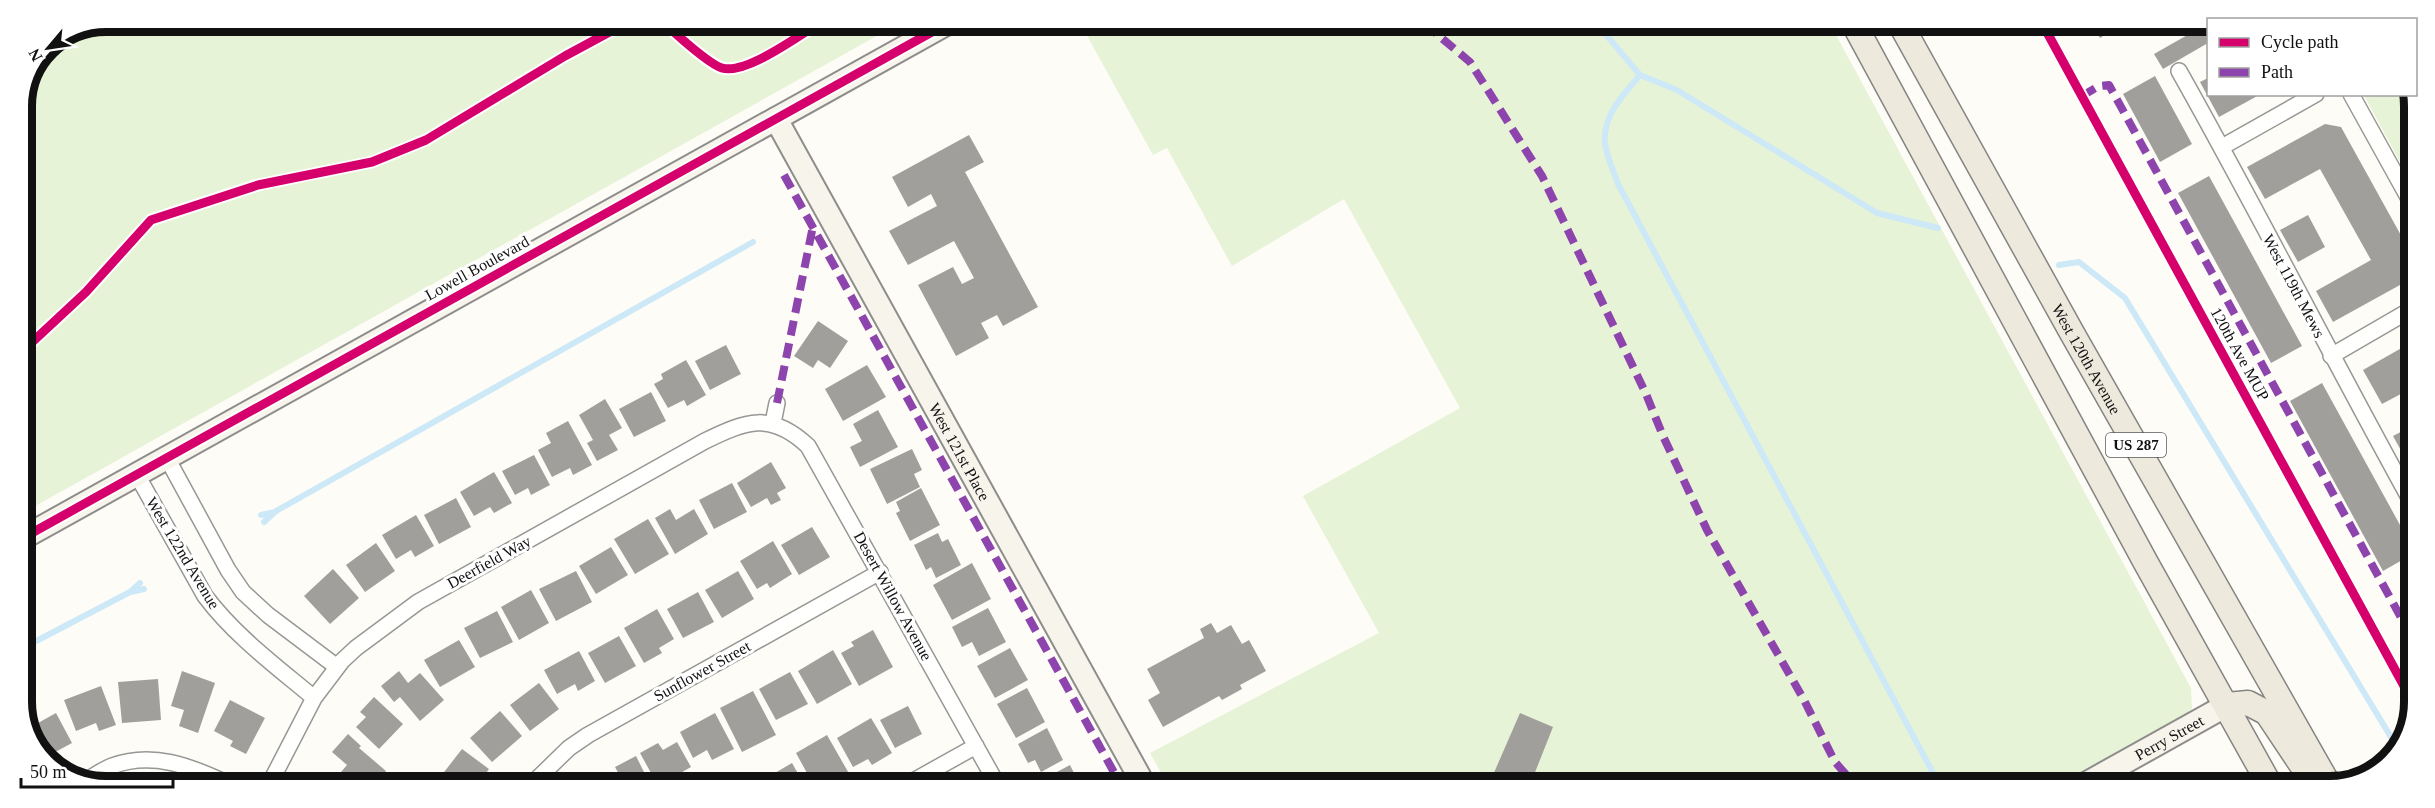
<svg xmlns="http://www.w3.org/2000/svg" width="2435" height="808" font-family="'Times New Roman',serif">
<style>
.green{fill:#e7f3d7}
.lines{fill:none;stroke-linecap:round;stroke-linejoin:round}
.stream{stroke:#cde8f7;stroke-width:6}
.building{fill:#a19f9c}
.street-casing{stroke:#979795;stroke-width:18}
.secondary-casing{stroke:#8e8d8b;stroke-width:26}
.primary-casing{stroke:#858482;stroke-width:27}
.street{stroke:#fffffe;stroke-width:15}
.secondary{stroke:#f6f4eb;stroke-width:22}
.primary{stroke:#ede9dc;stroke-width:24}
.quiet{stroke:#8e44ad;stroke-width:8;stroke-dasharray:15 8;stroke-linecap:butt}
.cycleway-casing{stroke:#fff;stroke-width:13}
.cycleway{stroke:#d6006c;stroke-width:9}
.labels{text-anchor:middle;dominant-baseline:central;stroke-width:6;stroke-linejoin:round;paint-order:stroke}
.shield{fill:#fff;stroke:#585858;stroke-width:1.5}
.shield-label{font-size:15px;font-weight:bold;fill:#111}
.street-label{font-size:16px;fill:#111;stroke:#fff}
.rim{fill:none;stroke:#111;stroke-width:8}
</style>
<rect width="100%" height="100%" fill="#fdfcf7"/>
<!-- green -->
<path class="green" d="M106,21L900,23L21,514V101L46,46Z
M1080,23L1830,24L2191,688L2192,709L2175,723L2055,786L1168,785L1150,753L1379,633L1303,496L1460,408L1344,199L1232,266L1167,148L1153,155Z
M2365,95H2412L2414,100L2413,186L2365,97Z"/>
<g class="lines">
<!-- stream -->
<path class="stream" d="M1597,24L1640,75L1677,90L1877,213L1938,228
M1640,75C1623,95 1602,116 1605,144C1607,157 1614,172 1618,184L1940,786
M2059,265L2079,262L2125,298L2397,747
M261,515L275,512
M264,522L276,511L753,242
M131,592L144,589
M21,649L130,592L140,583"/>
</g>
<!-- building -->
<path class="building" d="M2083,25H2121L2100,38L2092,25L2085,29Z
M2205,25H2208V43L2163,69L2154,54Z
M2155,76L2192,144L2160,162L2123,94Z
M2208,78V94H2261L2219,117L2200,82Z
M2325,124L2341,127L2413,257V273L2409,280L2333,322L2316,291L2371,260L2320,169L2265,199L2247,167Z
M969,135L984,162L965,172L1038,307L1003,326L997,315L981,323L989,338L956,356L918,285L953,267L962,284L974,278L954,241L908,265L889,231L937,206L931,194L908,207L892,177Z
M2209,176L2302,346L2271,363L2178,193Z
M2308,215L2325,247L2298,262L2280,230Z
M818,321L848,341L830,368L818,360L813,368L794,356Z
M2412,342V388L2382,404L2363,370Z
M726,345L741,374L710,390L695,361Z
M686,360L706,395L687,406L684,400L668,408L654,384L663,379L661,374Z
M867,365L886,397L843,421L825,389Z
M2322,383L2411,545V555L2383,571L2290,401Z
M651,392L666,421L634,437L619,409Z
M605,399L622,428L609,435L618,450L597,461L587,443L593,440L579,415Z
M878,410L898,447L860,467L850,447L862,441L853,424Z
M568,421L592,465L573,475L570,468L552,477L538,450L551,443L546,433Z
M2412,426L2411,464L2409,465L2393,436Z
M912,449L922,470L914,474L920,487L887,504L870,469Z
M534,455L550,485L531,495L528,488L515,495L502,471Z
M771,462L786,488L777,493L781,500L771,505L767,498L751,507L737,483Z
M494,472L512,503L494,513L490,507L474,516L460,492Z
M732,483L747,512L714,529L699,500Z
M921,488L940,525L910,541L896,513L900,511L896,502Z
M456,498L471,527L439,544L424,515Z
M670,509L676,520L694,509L708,534L675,554L655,518Z
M416,515L434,546L415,557L411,550L396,559L382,535Z
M648,519L669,554L635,574L614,539Z
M812,527L830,557L799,575L781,545Z
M938,533L942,542L948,539L961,565L936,578L931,567L926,570L914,545Z
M773,541L792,574L770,588L767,583L757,589L740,561Z
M376,543L395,571L365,592L346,565Z
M611,547L628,575L596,594L579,566Z
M972,563L991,599L952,620L933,585Z
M333,569L359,598L330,624L304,596Z
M576,571L592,602L556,621L539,589Z
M738,571L754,599L722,618L705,590Z
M531,590L549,623L519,640L501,607Z
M698,592L714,622L683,638L667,609Z
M2410,601V621L2402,605Z
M988,608L1006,642L979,656L972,642L962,647L952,627Z
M657,609L674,639L659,648L662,653L644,663L624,628Z
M497,611L513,642L480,658L464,628Z
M1211,623L1217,633L1231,625L1242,644L1249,640L1266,671L1240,685L1242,689L1222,700L1219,696L1163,727L1148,700L1160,693L1147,669L1204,638L1200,629Z
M873,630L893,667L859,686L841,653L854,646L851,642Z
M619,636L636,666L605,683L588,653Z
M459,640L475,667L440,687L424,660Z
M1010,648L1028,680L995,698L977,666Z
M833,650L852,684L817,704L798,671Z
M579,651L595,681L578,691L575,684L557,694L544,670Z
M182,671L215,683L198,733L179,726L184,710L171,706Z
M399,671L408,683L420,673L444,700L420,721L400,697L394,702L381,686Z
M790,672L808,704L776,720L759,689Z
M158,679L161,720L122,723L118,682Z
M539,683L559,709L530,731L510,705Z
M101,686L116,725L99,731L96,723L76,731L64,700Z
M1027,688L1045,722L1016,738L997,704Z
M753,691L776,735L742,752L720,708Z
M374,697L403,724L379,749L356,727L366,717L360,712Z
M230,700L265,718L246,754L230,746L233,741L214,731Z
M908,706L922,734L895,748L880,720Z
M500,711L522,736L492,762L470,738Z
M56,713L72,743L44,758L39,754L29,728Z
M715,713L734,749L712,760L707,750L693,758L680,732Z
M1520,713L1553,727L1530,785H1519L1493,775Z
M871,718L892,753L872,765L868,759L853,767L837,738Z
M1047,728L1063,760L1041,772L1035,760L1028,763L1018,744Z
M348,734L361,746L359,748L386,771L376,783H354L341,772L347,765L332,752Z
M827,735L851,777L839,784H813L796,753Z
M677,742L691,767L661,784H657L640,753L658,743L663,750Z
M462,749L489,769L479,783H451L441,776Z
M636,756L650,784H611L621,778L615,767Z
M792,763L804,784H756Z
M1070,765L1080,785L1041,784L1040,781Z"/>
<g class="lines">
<defs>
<path id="street" d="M2179,71C2259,213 2332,358 2411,501
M2351,94L2413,206
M2222,147L2316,94
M2331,356L2412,309
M773,423L777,403
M167,458L228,570L243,592L268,615L337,667
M137,475L205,596C235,636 276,666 314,698
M83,783C92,777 102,770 112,766C152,751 190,766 226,783
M270,783L314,698L342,661L356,648L418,602L705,441C746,421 771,411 808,446L997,784
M533,783L569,748L588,735L880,572
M908,784L976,746"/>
<g id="secondary">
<path id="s1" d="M776,119L1144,785"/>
<path d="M21,539L948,23"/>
<path id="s2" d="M2080,787L2227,705"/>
</g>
<g id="primary">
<path d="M1854,24L2146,563L2271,787"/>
<path id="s3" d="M1901,25L2072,333L2330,787"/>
<path d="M2227,705L2248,703L2267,713L2301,764"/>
</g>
</defs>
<!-- street casing -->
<use href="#street" class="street-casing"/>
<!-- secondary casing -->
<use href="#secondary" class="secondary-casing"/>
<!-- primary casing -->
<use href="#primary" class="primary-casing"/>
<!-- street -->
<use href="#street" class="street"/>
<!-- secondary -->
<use href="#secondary" class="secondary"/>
<!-- primary -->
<use href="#primary" class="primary"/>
<!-- quiet -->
<path class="quiet" d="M1425,24L1470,62L1542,176L1646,394L1663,436L1707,530L1803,698L1835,762L1856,786
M2082,96L2099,86L2109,85L2410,634
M784,175L1121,785
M777,403L813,226"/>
<defs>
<path id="cycleway" d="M664,22C674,33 709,64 722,68C746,75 800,35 821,22
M2043,25L2410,697
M21,349L28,346L86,292L151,220L258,185L372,162L426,140L565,56L628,22
M21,539L948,23"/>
</defs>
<!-- cycleway casing -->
<use href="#cycleway" class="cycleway-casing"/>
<!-- cycleway -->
<use href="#cycleway" class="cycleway"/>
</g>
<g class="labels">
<!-- shield labels -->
<rect class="shield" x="2106" y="433" width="60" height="24" rx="4.5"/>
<g class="shield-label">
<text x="2136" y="445">US 287</text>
</g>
<!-- street labels -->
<g class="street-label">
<text transform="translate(477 268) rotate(-29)">Lowell Boulevard</text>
<text transform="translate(2294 286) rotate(62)">West 119th Mews</text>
<text transform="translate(2240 354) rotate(61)">120th Ave MUP</text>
<text stroke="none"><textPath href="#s3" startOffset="382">West 120th Avenue</textPath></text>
<text stroke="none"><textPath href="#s1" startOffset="380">West 121st Place</textPath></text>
<text transform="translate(183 553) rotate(59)">West 122nd Avenue</text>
<text transform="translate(489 562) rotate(-29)">Deerfield Way</text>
<text transform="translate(893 596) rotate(61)">Desert Willow Avenue</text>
<text transform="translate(702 671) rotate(-29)">Sunflower Street</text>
<text stroke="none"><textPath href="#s2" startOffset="102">Perry Street</textPath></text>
</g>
</g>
<!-- crop -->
<path d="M0 0H2435V808H0ZM106 32H2330A74 74 0 0 1 2404 106V702A74 74 0 0 1 2330 776H106A74 74 0 0 1 32 702V106A74 74 0 0 1 106 32Z" fill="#fff" fill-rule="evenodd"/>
<path class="rim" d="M106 32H2330A74 74 0 0 1 2404 106V702A74 74 0 0 1 2330 776H106A74 74 0 0 1 32 702V106A74 74 0 0 1 106 32Z"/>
<!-- legend -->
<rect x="2207" y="18" width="210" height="78" fill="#ffffff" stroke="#a0a0a0" stroke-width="1.5"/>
<rect x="2219" y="38" width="30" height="9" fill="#d6006c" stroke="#a0a0a0" stroke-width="1.5"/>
<text x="2261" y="48" font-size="18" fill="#111111">Cycle path</text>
<rect x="2219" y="68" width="30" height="9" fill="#8e44ad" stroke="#a0a0a0" stroke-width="1.5"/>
<text x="2261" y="78" font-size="18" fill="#111111">Path</text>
<!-- north arrow -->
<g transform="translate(48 48) rotate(241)" stroke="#ffffff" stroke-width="4.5" paint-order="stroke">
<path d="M0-4.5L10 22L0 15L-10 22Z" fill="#111111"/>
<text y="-9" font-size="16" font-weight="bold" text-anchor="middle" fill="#111111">N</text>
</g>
<!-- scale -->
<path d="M21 778v9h152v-9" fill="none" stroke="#111111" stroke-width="3"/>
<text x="30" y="778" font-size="18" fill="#111111" stroke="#ffffff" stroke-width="4.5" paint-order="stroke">50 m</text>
</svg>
